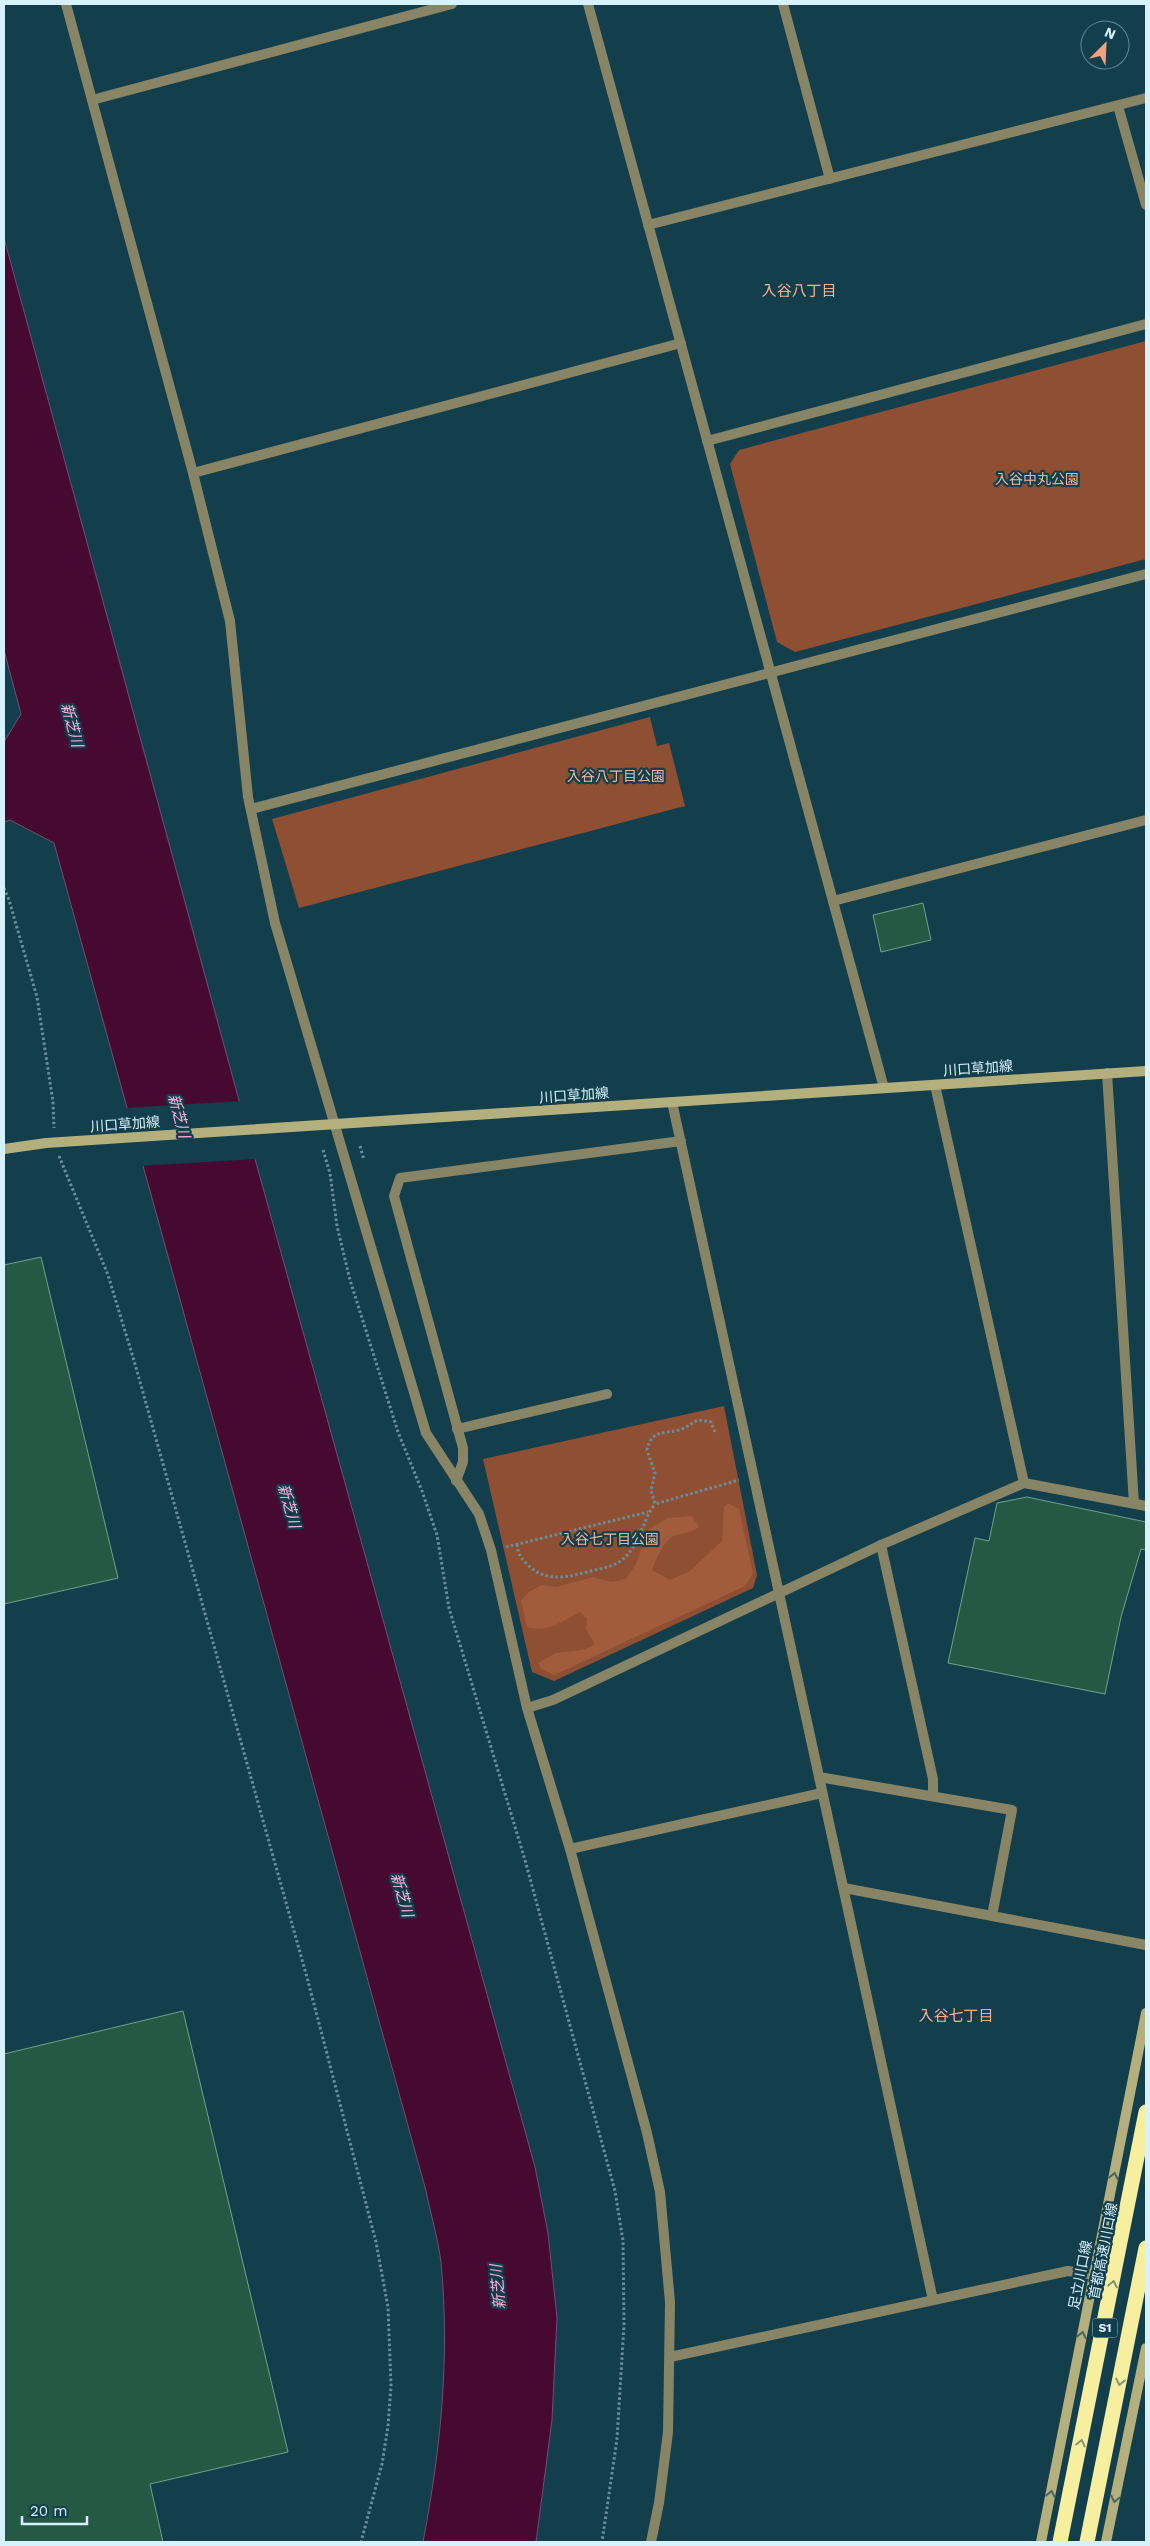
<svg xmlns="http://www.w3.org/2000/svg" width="1150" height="2546" font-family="'Work Sans','Noto Sans JP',sans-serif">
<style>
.green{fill:#8e4f33}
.forest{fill:#a15c3e}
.water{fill:#450932;stroke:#704f6f}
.pier{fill:#133e4c}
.building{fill:#265944;stroke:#6fa38b}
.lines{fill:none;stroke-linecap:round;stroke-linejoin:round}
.path{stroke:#6a8e9b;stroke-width:3;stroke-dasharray:2.5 2.5;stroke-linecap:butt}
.service{stroke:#888566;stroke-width:10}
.minor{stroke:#888566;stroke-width:10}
.tertiary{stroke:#888566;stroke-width:10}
.secondary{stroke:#b4b07d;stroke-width:10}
.motorway{stroke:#f6ef9f;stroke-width:15}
.oneway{stroke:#4b665d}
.oneway2{stroke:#849676}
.labels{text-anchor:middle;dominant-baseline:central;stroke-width:4.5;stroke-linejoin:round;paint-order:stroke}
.shield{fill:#133e4c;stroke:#9cbcc8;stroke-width:1}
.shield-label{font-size:12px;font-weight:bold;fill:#d6f2fd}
.park-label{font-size:14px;fill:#f3b69d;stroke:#133e4c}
.street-label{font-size:14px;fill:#d6f2fd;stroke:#133e4c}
.neighbourhood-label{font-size:15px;fill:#fcb090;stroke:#133e4c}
.water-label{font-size:15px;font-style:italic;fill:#ffb2de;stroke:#133e4c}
</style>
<rect width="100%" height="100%" fill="#133e4c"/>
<!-- green -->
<path class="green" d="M1146,341V559L795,652L777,642L730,464L739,450Z
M650,717L657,746L669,743L685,806L299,908L272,819Z
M724,1406L757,1575L753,1588L554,1681L532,1672L483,1459Z"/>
<!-- forest -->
<path class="forest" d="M728,1503L739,1509L753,1573L745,1586L554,1675L541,1669L538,1663L556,1653L582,1650L595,1645L586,1629L587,1619L580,1612C561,1622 549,1633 527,1627L521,1600L529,1592L542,1585L556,1587L593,1577L611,1582L626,1579L636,1564L648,1530L667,1518L692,1516L699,1527C690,1534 683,1532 674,1536C663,1541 656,1560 652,1570L670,1580L690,1571L722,1541L724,1507Z"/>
<!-- water -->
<path class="water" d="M4,238L255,1159L535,2167L548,2233L557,2318L552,2420L536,2542H423C441,2448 450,2357 441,2262C438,2239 431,2215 426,2191L54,843L10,820L4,822V742L21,714L4,650Z"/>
<!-- pier -->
<path class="pier" d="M242,1101L258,1159L140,1166L124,1108Z"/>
<!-- building -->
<path class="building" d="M923,903L931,940L881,952L873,915Z
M41,1257L118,1578L4,1604V1265Z
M1027,1497L1146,1522V1550L1141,1549L1121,1617L1105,1694L948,1663L975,1538L989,1541L997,1503Z
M183,2011L288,2452L150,2484L163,2542H4V2054Z"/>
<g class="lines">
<!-- path -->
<path class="path" d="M4,888L9,900L37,997L53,1102L54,1128
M360,1146L364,1160
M323,1150L330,1173L337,1226L350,1280L398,1432L422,1491L437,1535L449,1608L525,1860L615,2191L623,2241L624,2325L617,2439L602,2542
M59,1156L108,1275L135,1364L308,1981L376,2242L388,2307L391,2386L388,2426L382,2464L361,2542
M715,1432L711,1422L698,1420C691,1423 686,1428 679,1430C664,1434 652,1429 647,1450L655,1473L651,1490L655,1504L739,1480
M517,1544C518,1554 521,1558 527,1564C544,1582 565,1578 587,1572C602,1568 618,1567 628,1554C641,1540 643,1519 655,1504
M506,1547L648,1512"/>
<!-- service -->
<path class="service" d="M457,1429L607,1394
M881,1545L933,1779V1795
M819,1777L1012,1810L992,1916
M570,1849L822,1793
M844,1888L1146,1945"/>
<!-- minor -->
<path class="minor" d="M66,4L193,473L230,621L248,797L275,923L426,1433L479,1514L491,1550L527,1708L570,1849L647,2133L660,2192L670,2302L668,2432L659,2503L651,2542
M783,4L830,179
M92,100L452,4
M1118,106L1146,205
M648,225L1146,98
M707,441L1146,324
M193,473L681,343
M251,809L1146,574
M833,901L1146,820
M1107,1073L1134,1504
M935,1085L1024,1483
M672,1102L933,2300
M456,1481L463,1462V1448L394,1196L400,1178L681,1141
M527,1708L553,1700L881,1545L1024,1483L1146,1506
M670,2357L1068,2271L1094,2275"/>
<!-- tertiary -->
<path class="tertiary" d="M588,4L884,1088"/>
<!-- secondary -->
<path class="secondary" d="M4,1149L46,1143L1146,1071
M1041,2542L1146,2013
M1106,2542L1146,2348"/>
<!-- motorway -->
<path class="motorway" d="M1060,2542L1146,2112
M1087,2542L1146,2248"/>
</g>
<!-- one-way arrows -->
<defs><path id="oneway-chevron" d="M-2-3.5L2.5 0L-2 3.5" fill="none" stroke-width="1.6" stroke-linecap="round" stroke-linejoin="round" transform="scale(1.25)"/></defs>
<g class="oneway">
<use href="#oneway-chevron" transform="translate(1114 2176) rotate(-79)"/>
<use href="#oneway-chevron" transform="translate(1082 2335) rotate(-79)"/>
<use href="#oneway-chevron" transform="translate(1051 2494) rotate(-79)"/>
<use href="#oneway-chevron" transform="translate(1115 2499) rotate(102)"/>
</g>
<g class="oneway2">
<use href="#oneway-chevron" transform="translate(1113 2284) rotate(-79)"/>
<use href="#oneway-chevron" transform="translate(1120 2382) rotate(102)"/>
<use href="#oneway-chevron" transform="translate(1081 2443) rotate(-78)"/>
</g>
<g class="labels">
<!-- shield labels -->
<rect class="shield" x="1092.5" y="2318.5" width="25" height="19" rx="4"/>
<g class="shield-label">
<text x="1105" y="2328">S1</text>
</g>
<!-- park labels -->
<g class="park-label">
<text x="1037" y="479">入谷中丸公園</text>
<text x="616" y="776">入谷八丁目公園</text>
<text x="610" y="1539">入谷七丁目公園</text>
</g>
<!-- street labels -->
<g class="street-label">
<text transform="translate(978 1068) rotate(-4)">川口草加線</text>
<text transform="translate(574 1095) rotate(-4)">川口草加線</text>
<text transform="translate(125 1124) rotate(-4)">川口草加線</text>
<text transform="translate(1103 2251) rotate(-79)">首都高速川口線</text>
<text transform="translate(1080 2275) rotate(-79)">足立川口線</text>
</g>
<!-- neighbourhood labels -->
<g class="neighbourhood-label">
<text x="799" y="291">入谷八丁目</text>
<text x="956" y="2016">入谷七丁目</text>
</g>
<!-- water labels -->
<g class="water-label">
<text transform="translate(72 725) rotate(75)">新芝川</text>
<text transform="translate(179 1116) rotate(75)">新芝川</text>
<text transform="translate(289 1506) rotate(74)">新芝川</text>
<text transform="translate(402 1895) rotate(74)">新芝川</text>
<text transform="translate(498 2287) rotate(-95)">新芝川</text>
</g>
</g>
<!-- border -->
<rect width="1150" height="2546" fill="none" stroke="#d6f2fd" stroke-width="10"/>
<!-- north arrow -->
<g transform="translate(1105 45) rotate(24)"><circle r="24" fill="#133e4c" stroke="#618693"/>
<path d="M0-4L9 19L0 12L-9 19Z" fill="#f2a17e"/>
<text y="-8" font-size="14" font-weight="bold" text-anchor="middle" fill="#d6f2fd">N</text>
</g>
<!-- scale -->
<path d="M22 2516v8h65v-8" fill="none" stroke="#d6f2fd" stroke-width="2.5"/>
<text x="30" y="2516" font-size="15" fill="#d6f2fd" stroke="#133e4c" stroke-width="4" paint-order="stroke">20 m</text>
</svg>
